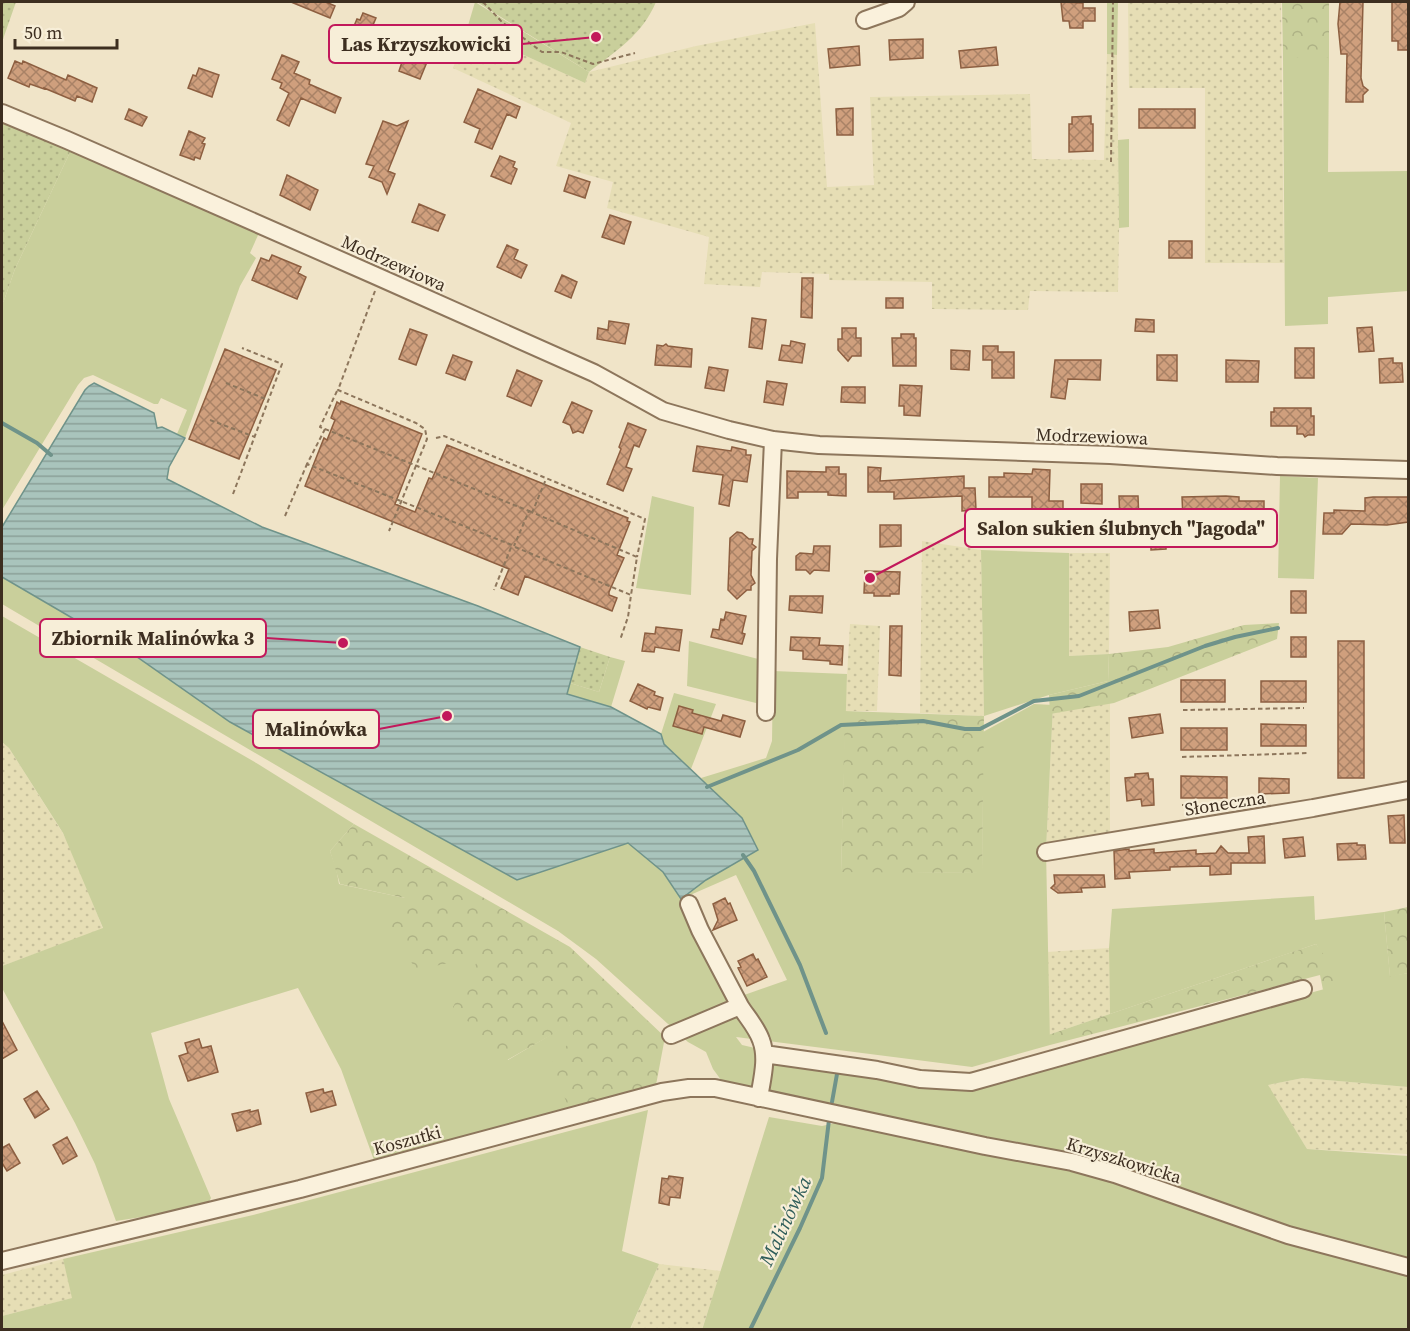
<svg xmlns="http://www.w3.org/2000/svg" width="1410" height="1331" font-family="'Source Serif 4',serif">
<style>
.farmland{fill:url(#farmland-dots)}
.grass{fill:#c9cf9b;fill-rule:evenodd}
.forest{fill:url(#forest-crowns)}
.park{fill:url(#park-dots)}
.water{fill:url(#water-rules);stroke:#6f938a;stroke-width:1.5}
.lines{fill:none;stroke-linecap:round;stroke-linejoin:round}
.stream{stroke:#6f938a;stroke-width:4}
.building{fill:url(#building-cross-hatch);stroke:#8d5f41;stroke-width:1.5}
.minor-casing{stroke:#8d765c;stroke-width:20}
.path{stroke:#8d765c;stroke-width:2;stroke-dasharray:4.5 3;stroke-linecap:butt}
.minor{stroke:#faf1dc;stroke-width:16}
.labels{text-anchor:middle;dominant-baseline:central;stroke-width:4.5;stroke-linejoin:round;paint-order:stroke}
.street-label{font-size:18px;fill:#3d2e20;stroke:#f7eed8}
.water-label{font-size:20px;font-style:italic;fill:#2f5d5a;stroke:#f7eed8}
.leader{fill:none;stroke:#c2185b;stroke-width:2}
.callout-dot{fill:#c2185b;stroke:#f7eed8;stroke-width:2}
.callout{fill:#f7eed8;stroke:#c2185b;stroke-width:2}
.callout-label{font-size:20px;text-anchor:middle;font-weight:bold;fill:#3d2e20}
</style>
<defs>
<pattern id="farmland-dots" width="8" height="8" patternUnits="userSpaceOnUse" patternTransform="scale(1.5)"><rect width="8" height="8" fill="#e6deb5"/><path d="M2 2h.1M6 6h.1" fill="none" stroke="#c6bf9b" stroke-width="1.8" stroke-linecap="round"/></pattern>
<pattern id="forest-crowns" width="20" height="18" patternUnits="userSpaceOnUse" patternTransform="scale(1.5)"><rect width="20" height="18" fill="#c9cf9b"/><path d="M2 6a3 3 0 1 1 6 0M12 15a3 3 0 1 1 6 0" fill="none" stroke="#aeb285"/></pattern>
<pattern id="park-dots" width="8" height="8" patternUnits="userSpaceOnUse" patternTransform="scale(1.5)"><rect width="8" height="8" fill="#c9cf9b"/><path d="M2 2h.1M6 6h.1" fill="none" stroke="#aeb285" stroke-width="1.8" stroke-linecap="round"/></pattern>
<pattern id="water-rules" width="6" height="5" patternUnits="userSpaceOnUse" patternTransform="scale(1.5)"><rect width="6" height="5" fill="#a9c4bc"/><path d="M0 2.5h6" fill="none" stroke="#8ba098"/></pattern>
<pattern id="building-cross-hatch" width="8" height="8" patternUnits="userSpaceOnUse" patternTransform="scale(1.5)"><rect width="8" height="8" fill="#cf9f7d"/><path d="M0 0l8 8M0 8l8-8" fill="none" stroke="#a98266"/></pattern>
</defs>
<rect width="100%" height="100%" fill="#f0e4c8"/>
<!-- farmland -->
<path class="farmland" d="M1128,2H1281L1284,263H1205V88H1129Z
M815,23L827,187L874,185L870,97L1030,94L1032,159L1104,160L1107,54L1117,55L1119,228L1118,292L1030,291L1028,310L932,309V282L829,280V274L762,272L760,287L704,284L709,237L607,208L613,182L556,166L571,123L453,68L467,29L585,83L589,72L696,46Z
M922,541L981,550L984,716L920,713Z
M1069,553H1110L1109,654L1069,656Z
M850,624L880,626L877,711H845Z
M1110,695V837L1046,850L1053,705Z
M2,742L9,748L62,832L71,848L103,929L2,966Z
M1109,948L1110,1014L1048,1035L1047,952Z
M1303,1078L1408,1087V1154L1307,1149L1267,1085Z
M63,1259L73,1298L2,1316V1275Z
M659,1264L721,1271L702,1329L630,1330Z"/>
<!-- grass -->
<path class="grass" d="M475,2L589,72L585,83L467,29Z
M1107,2H1118L1117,55L1107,54Z
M1283,58H1329L1328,172L1408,171V291L1328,297V324L1285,326Z
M1129,139V227L1119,228L1118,140Z
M72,148L259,233L250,253L256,258L240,286L185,438L177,434L187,410L161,398L158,404H154L93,375L84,378L78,385L2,510V306L15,269Z
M1280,476L1318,478L1314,579L1278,578Z
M652,496L694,507L691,595L636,588Z
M981,550L1069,553V656L1109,654L1108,681L1049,695L984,716Z
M2,577L127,650L230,722L517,880L628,843L663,872L681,898L706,880L716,794L701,778L766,758L772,741L773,671L847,674L841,871L982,873L983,732L1034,704L1053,705L1046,850L1050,1045L972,1067L736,1037L742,1045L755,1048C760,1060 760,1080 751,1091L724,1084L713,1069L706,1052L688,1042L596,959L558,931L2,604ZM736,875L787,980L730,1000L681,899Z
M2,616L258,764L354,824L330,851L336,868L339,884L405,898L480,956L508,1060L569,1024L575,1037L570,1111L375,1163L341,1069L298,988L151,1033L169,1099L211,1198L206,1207L116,1221L95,1164L75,1123L2,988V966L103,928L63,833L9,748L2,742Z
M689,641L762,660L760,704L687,686Z
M610,657L625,661L611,707L567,694L570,683L599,692Z
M674,693L716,704L691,769L664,744L661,734Z
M1314,896L1315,920L1384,912L1390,976L1408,973V1087L1303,1078L1268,1085L1307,1149L1408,1156V1262L1401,1261L1167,1189L769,1095L768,1085L772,1057L974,1085L1339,985L1316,944L1110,1014L1109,948L1112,909Z
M648,1110L622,1251L659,1264L630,1329H2V1316L72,1298L63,1259L253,1215Z
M769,1117L822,1126L840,1122L1051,1161L1320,1250L1408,1276V1329L702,1330Z"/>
<!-- forest -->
<path class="forest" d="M1282,2H1329V58H1283Z
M1279,623L1277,639L1114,703L1050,714L1049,695L1108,681L1109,654L1168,647L1244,625Z
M845,711L984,716L982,873L841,872Z
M354,824L570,947L665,1037L656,1085L570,1111L551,1064L574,1037L569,1025L507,1060L453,1007L480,956L417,970L394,939L386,922L405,898L340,884L330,851Z
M1408,907V973L1390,977L1384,912Z
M1316,944L1337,973L1340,986L1323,990L1320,975L1050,1045L1048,1035Z"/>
<!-- park -->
<path class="park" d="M2,2H16L2,42Z
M477,2H656C642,35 616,51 589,72Z
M2,117L72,148L15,269L2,306Z
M580,647L610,657L599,692L570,683Z"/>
<!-- water -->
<path class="water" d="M94,383L154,413L157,428L162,427L185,438L169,467L167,479L262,527L478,606L580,647L567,694L611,707L661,734L664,744L742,818L758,850L706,880L681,899L663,872L628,843L517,880L230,722L127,650L2,577V527L85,390L89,386Z"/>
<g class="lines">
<!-- stream -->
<path class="stream" d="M2,423L37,443L51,455
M707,787L798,750L841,725L923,721L965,729H980L1034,701L1079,696L1205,646L1235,637L1278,628
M743,855L754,871L800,965L826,1033
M832,1102L837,1074
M750,1330L800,1228L822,1178L829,1120"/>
</g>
<!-- building -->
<path class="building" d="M291,2H326L335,6L330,18Z
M1061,2L1083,3V8H1095V21H1083V28H1070L1069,21H1063Z
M1340,2H1363L1361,78L1363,86L1368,90L1363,95V102H1346L1347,54H1341L1338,24Z
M1392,2H1408V50H1398V41H1392Z
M363,13L376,18L373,25L376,27L368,46L364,45L356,49L352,40L349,38L357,19L360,20Z
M923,39V58L890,60L889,40Z
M859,46L860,65L830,68L828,49Z
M996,47L998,65L961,68L959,51Z
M405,53L427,62L420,79L399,71Z
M282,55L299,62L294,73L310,80L309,84L341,98L335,113L301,98L289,126L277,120L289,93L280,88L282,83L272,79Z
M15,61L22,64L23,61L66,80L68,75L97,88L92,102L77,96L75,101L44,88V89L30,84L29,87L8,78Z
M199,68L219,75L212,97L188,88L193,75L196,76Z
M478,89L520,107L516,118L507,114L492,149L475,142L480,129L464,122Z
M853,108V135H837L836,109Z
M129,109L147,117L142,126L125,119Z
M1139,109H1195V128H1139Z
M1091,116V124H1093V151L1069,152V124H1072V117Z
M383,121L397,126L408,121L388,171L395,174L387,194L382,182L369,177L374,166L366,164Z
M189,131L205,138L202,143L205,144L200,159L195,157L194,160L180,155Z
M500,156L515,162L513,167L517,169L511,184L491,176Z
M287,175L318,190L310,210L280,195Z
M569,175L590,182L585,198L564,191Z
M419,204L445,215L438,231L412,222Z
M610,215L631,222L624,244L602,237Z
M1169,241H1192V258H1169Z
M507,245L518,250L514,259L527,265L521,278L497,267Z
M272,255L301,267L298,273L306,277L297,299L252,280L261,258L269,261Z
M562,275L577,282L571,298L555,291Z
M802,278H813L812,318L801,317Z
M886,298H903V308H886Z
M752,318L766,320L762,349L749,347Z
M1136,319L1154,320V332L1135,331Z
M609,321L629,324L625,344L597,339L598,328L608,330Z
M1372,327L1374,351L1359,352L1357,328Z
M842,328H856V338H861V356H852L848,361L838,350V339H842Z
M410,329L427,335L416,365L399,359Z
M901,334H914V338H916V366H893L892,338H901Z
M791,341L805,344L802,363L779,360L782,345L790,346Z
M666,344L668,346L692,349L691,367L655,365L657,345L663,346Z
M983,346H998V352H1014V378H992V360H983Z
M1295,348H1314V378H1295Z
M225,349L276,370L239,459L189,439Z
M951,350L970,351L969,370L951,369Z
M453,355L472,362L465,380L446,373Z
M1157,355H1177V381L1157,380Z
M1393,358V363H1402L1403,382L1380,383L1379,359Z
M1055,360H1101L1100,380L1068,379L1065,399L1051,397Z
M1226,360L1259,361L1258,382H1226Z
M709,367L728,370L724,391L705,388Z
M517,370L542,381L531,406L507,396Z
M767,381L787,384L783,405L764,402Z
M900,385L922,386L920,416L904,415V406H899Z
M842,387H865V403L841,402Z
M341,401L422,434L395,504L415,512L429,478L432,479L447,445L628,518L627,521L630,522L617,555L624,558L609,592V595L617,598L612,611L525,576L518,595L501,588L509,569L305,486L324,438L327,440L335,420L331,418L337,402L340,404Z
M572,402L592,411L583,433L578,431L573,433L570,425L563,422Z
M1274,408H1311V416H1314V435H1308L1305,437L1303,434H1297V426H1271V412H1274Z
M628,423L646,430L639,447L634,445L626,467L632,469L623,491L607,484L621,449L619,447Z
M697,446L731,451L732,447L746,450V455H751L747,482L733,480L729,506L719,504L723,475L693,471Z
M826,467H839V474H846V496L828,495V492H798V498H787V471L826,472Z
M868,467L881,468L880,481L964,476V488H975L976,510L962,511V496L894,499V492H868Z
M1033,469L1050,470L1049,501H1063V519L1032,520V497H989V477H1004V473L1032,474Z
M1081,484H1102V504L1081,503Z
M1119,496H1138L1139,522H1120Z
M1226,496L1239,497V501H1264V511H1273V536H1251L1252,523H1218V518L1183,519L1182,497Z
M1373,497H1408V522L1387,525L1351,524L1342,534H1323L1324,513H1334V510L1365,511V498Z
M880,525H901V546L880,547Z
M1151,527H1166V549L1151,550Z
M737,532L742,533L749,539H753L752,544L756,547L752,551L751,575L755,583L751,586V590H747L737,599L728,590L730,538Z
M814,546H830L829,571L814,570L810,574L806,570H796V556L800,553L813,554Z
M865,571L900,572L899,594H890V596H874V593H864Z
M1291,591H1306V613H1291Z
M790,596H823L822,613L789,610Z
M1158,610L1160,628L1130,631L1129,612Z
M726,612L746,616L742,633L745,634L742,644L711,637L713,629L719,630L721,619L724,620Z
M890,626H902L901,676L889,675Z
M656,627L682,630L679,651L655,647L654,652L642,651L645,633L655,634Z
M791,637L820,638L819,645L843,646L842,665L830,664V661L803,659V651L790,650Z
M1291,637H1306V657H1291Z
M1338,641H1364V778H1338Z
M1181,680H1225V702H1181Z
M1261,681H1306V702H1261Z
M638,684L655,692L654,695L663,698L660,710L648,707L647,709L630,701Z
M679,706L693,710L692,713L721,721L723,715L745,721L740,737L704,727L702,734L673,726Z
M1160,714L1163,733L1132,738L1129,718Z
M1261,724L1306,725V746H1261Z
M1181,728H1227V750H1181Z
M1148,773L1149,779H1153L1154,805L1142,806L1141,799L1127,801L1125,778L1135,777V774Z
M1181,776L1227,777V798H1181Z
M1259,778L1289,779V793L1259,794Z
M1404,815L1405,843H1390L1388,816Z
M1264,836L1265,863H1231V874L1210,875V866L1170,867V870L1129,872L1130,878L1115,879L1114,851L1129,849V851L1154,849V853L1196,850V854L1216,853L1221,846L1228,853H1249L1248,837Z
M1303,837L1305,856L1285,858L1283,839Z
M1357,843V845H1365L1366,859L1338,860L1337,844Z
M1054,875H1104L1105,887L1081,888L1082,892L1058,893L1051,888L1055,884Z
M725,898L728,904L730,903L737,920L713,930L718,920L713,904Z
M753,954L756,960L758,959L767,977L747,986L738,968L741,967L738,961Z
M2,1021L17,1050L2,1059Z
M199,1039L202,1048L211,1046L218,1072L188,1081L179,1056L188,1053L185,1043Z
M323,1089L324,1093L332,1091L336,1105L311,1112L306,1093Z
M37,1091L49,1109L35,1118L24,1099Z
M250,1110V1112L258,1110L261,1124L237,1131L232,1114Z
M67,1137L77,1156L63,1164L53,1145Z
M9,1144L20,1163L7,1171L2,1163V1148Z
M669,1176L683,1178L680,1198L670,1197L669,1205L659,1203L662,1178L668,1179Z"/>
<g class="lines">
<defs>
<path id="minor" d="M865,20L899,8L906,2
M2,113L67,140L374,275L594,373L663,411L729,430L773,440L819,445L1110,455L1277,466L1408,470
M766,712L768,559L773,440
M1046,852L1313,808L1408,790
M740,1006C747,1017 757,1028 761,1040C768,1058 762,1079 759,1098
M671,1035L740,1006L700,930L689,904
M764,1054L877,1070L920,1079L971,1082L1303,989
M2,1261L300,1189L662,1092L689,1088H715L985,1146L1072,1162L1115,1174L1288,1235L1408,1267"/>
</defs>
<!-- minor casing -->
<use href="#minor" class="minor-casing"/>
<!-- path -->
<path class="path" d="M483,2L502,22L542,52H561L593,64L635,53
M1111,162L1113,2
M375,291L338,390L416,423L425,429L427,439L389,531
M226,383L268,400
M337,391L320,427L529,511L514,546
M210,420L255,437
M325,429L307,464L512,545L494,590
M436,438L444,436L645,519L637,557
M233,494L282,364L242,348
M529,511L637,557L631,595
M532,513L546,479
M285,516L307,464
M515,547L631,595L628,617L620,640
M1183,710L1304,708
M1182,757L1309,753
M1182,805H1230"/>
<!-- minor -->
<use href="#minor" class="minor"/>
</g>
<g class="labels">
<!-- street labels -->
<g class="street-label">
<text transform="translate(394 263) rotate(24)">Modrzewiowa</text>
<text transform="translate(1092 436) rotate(2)">Modrzewiowa</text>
<text transform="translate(1225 803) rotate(-9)">Słoneczna</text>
<text transform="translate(407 1140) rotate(-15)">Koszutki</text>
<text transform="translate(1124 1160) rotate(17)">Krzyszkowicka</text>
</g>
<!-- water labels -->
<g class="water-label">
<text transform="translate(785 1221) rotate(-65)">Malinówka</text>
</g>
</g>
<!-- callouts -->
<path class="leader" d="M596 37L522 44M870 578L965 528M343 643L266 638M447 716L379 729"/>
<g class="callout-dot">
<circle cx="596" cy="37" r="6"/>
<circle cx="870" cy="578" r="6"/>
<circle cx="343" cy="643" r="6"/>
<circle cx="447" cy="716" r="6"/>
</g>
<g class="callout">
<rect x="329" y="25" width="193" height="38" rx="6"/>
<rect x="965" y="509" width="312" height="38" rx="6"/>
<rect x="40" y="619" width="226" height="38" rx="6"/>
<rect x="253" y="710" width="126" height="38" rx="6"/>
</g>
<g class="callout-label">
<text x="426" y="51">Las Krzyszkowicki</text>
<text x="1121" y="535">Salon sukien ślubnych "Jagoda"</text>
<text x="153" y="645">Zbiornik Malinówka 3</text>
<text x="316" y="736">Malinówka</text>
</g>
<!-- border -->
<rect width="1410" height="1331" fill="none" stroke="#3d2e20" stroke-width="6"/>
<!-- scale -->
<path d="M15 39v9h102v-9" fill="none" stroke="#3d2e20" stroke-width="3"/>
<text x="24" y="39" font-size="18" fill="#3d2e20" stroke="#f7eed8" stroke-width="4.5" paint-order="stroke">50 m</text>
</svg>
